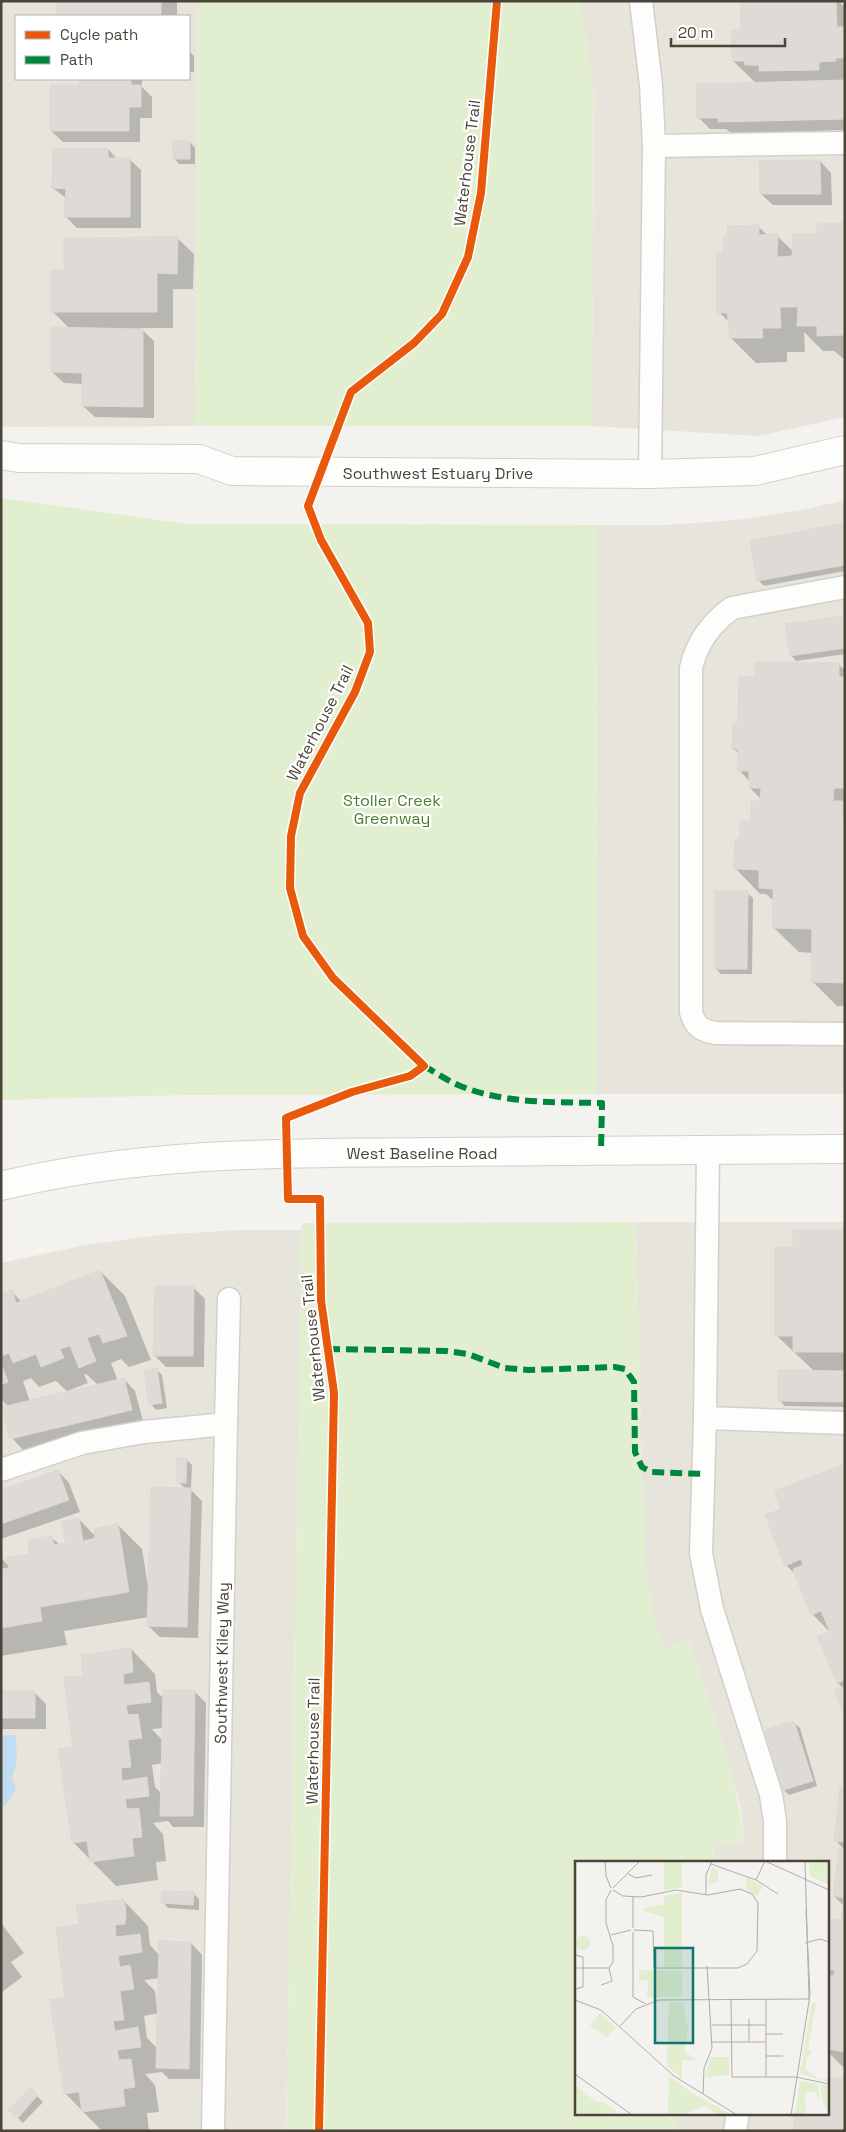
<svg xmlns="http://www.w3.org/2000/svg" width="846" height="2132" font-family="'Space Grotesk',sans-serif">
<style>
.residential{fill:#e7e4dc;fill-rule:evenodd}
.green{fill:#e1eecf}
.water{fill:#c0ddf1}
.shadow{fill:#0003;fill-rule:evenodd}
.building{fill:#dedbd6;stroke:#dcd9d4}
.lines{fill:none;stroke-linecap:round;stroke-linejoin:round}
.service-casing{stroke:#d2d0cb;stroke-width:25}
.minor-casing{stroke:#d2d0cb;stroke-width:30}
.tertiary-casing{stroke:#d2d0cb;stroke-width:30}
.service{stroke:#fdfdfc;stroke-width:22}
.minor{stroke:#fdfdfc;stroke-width:28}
.tertiary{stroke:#fdfdfc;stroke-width:28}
.quiet{stroke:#00873e;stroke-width:6;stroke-dasharray:12 6;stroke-linecap:butt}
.cycleway-casing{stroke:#fff;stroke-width:11}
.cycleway{stroke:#e8590c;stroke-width:8}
.labels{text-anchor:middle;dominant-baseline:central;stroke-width:4.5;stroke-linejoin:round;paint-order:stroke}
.street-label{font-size:16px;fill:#4b4439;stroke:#fff}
.park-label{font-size:16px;fill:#4a7f2a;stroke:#fff}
.inset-road{fill:none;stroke:#b0aca6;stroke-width:1}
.view{fill:#0f766e;fill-opacity:0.15;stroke:#0f766e;stroke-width:2.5}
.inset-edge{fill:none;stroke:#4b4439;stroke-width:2.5}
</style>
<rect width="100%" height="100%" fill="#f4f2ee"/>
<!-- residential -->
<path class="residential" d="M1,1H198L195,426L1,427ZM16,16H189V79H16Z
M580,1H845V417L758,436L592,426L594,91Z
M845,500V1094H596L597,525H667L736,520L802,510Z
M636,1222H845V2131H674L677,2113H827V1862H713L714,1842H744L741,1809L737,1792L689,1640L664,1649L654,1619L648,1588L644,1557Z
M238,1230H302L286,2131H1V1263L86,1245L159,1235Z"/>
<!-- green -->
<path class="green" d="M198,1H580L594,91L592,426H195Z
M1,498L188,524L597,525L596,1094L186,1095L1,1100Z
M636,1222L644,1557C648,1589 654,1618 664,1648L689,1640C711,1707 737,1772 744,1842L714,1843L713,1862H576V2113H677L674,2131H286L302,1223Z"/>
<!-- water -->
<path class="water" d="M16,1735L17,1761L12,1778L16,1790L4,1807H1V1736Z"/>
<!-- shadow -->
<path class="shadow" d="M58,1H177V16H58Z
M741,1H845L840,3L845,7V130L731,133L726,129H710L699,118L756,83L733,61L742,32Z
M189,51L194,56V72H189Z
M80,79H142V87L152,97V118H140V142H63L51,131L80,87Z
M190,142L195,148V164H179L174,158Z
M108,149L117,159H129L141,170V228H77L66,217L67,199L53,188Z
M820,161L831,173L832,205H773L761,194Z
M845,224V360L834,351H823L804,332L805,352H787V362L756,363L731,338L730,323L719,312L725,254L729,238L759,227L768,236H777L794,252L818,235Z
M177,238L194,254L193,289H173V328H140L154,341V418L95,417L83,406V384L64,383L52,372L70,329L52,311L66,272Z
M845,525V571L764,586L758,580Z
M845,617V654L796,661L791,655Z
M839,665L845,670V1006H837L813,982V953L799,952L774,928V901L766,894H760L736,869L761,802V799L750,788V782L739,770V754L734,749L739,724L756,678Z
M747,893L753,898L752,974H721L716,969Z
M845,1231V1407L785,1406L779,1400L815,1372L776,1335L794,1249Z
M100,1271L125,1296L151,1360L129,1367L121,1359L111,1363L118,1381L124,1379L135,1391L143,1421L23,1450L12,1438L9,1407L1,1399V1295L11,1291L22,1302ZM84,1374H86L98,1385L30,1402L23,1381L31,1378L39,1387L56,1381L67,1391L88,1383Z
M193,1287L205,1299L204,1367H166L155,1356Z
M156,1369L162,1375L167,1408L156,1410L151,1404Z
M186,1459L192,1465L191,1488H189L202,1501L198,1638L160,1637L148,1626L149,1617L64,1631L67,1645L1,1656V1558L9,1566L31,1555L51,1537L60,1545L68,1544L79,1519L96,1537L117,1524L142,1549L148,1586L186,1489L178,1482Z
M845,1465V1714L843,1688L838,1683L831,1633L812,1614L797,1576L786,1565L783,1509Z
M58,1471L69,1483L80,1512L1,1539V1491Z
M131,1649L155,1674L157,1692L164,1699L195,1692L206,1703L204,1827H173L168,1821L153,1823L163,1834L166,1861L156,1862L158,1880L116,1886L73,1842L75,1748L84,1677ZM164,1728L163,1741L152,1729ZM163,1763L162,1794L155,1787L152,1765Z
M1,1692H34L46,1704V1729H1Z
M794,1723L800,1728L817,1786L789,1795L784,1790L766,1731Z
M845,1789V2069L827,2051V1976H831L827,1972V1941L842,1922L844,1906L834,1896L844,1849L835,1840Z
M193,1893L199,1899V1910L168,1908L163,1902Z
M124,1901L148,1926L150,1945L160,1956L191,1943L202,1955L200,2079H169L162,2072L145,2074L155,2085L159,2112L147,2113L149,2131H102L65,2093L67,1999L80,1925ZM160,1978L157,2010L155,1991L144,1980ZM159,2013L158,2049L147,2038L144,2016Z
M1,1923L24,1953L11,1962L22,1977L1,1993Z
M30,2089L43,2102L23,2123L10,2110Z"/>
<!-- building -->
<path class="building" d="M57,1H161V16H57Z
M740,1H836L837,27H845V58H836V61L819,62V70L759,71V65H745L744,61H732L731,30H741Z
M79,79H131V85H141V107H129V131H50V85H79Z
M845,80V119L718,122V118H697L696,84Z
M173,141H190V159H173Z
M53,148H108V158H130V217H64L66,189L52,188Z
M820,160L821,194H760L759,161Z
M845,223V335L817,336V326H797L798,307H780L781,328H762L763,338H730L727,313H717V253H724L723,237H728L727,226L759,225V235L778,234L777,257L792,256L793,234H817V224Z
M178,237L177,274L157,273V312H51V270H64V238Z
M51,327L143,329V407L82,406V373L51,372Z
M845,523V565L757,581L750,541Z
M845,616V648L790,656L785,624Z
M755,662L839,663V677H845L844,788H834L833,801H843V820H845V983L811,982L812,929L773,928V889L759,888V870L734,869L735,839H740V820H751V801H760L761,788H749V771H737L738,749H732L733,723H738L739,676L755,677Z
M715,891H748L747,969H715Z
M793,1230H845V1352H793V1336H775V1247H793Z
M100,1270L127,1336L103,1343L99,1334L87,1338L96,1361L79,1368L70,1346L60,1349L64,1358L41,1367L36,1354L13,1363L9,1353L1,1356V1294L12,1290L16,1303Z
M155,1286H194L193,1356H153Z
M1,1363L8,1382L1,1385Z
M157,1368L162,1403L149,1405L144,1370Z
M778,1370L845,1371V1402L778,1401Z
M124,1378L132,1410L10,1439L2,1407Z
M177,1458H187L186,1483H177Z
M845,1464V1680L837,1683L818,1637L830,1632L821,1611L811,1615L793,1569L803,1565L801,1559L785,1566L765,1515L781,1509L775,1491Z
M58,1470L69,1500L1,1524V1490Z
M151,1487L191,1488L187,1627L147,1626Z
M79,1518L83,1541L95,1538L94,1529L118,1523L129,1592L40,1607L42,1621L1,1628V1569L9,1568L6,1558L30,1554L28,1540L52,1536L54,1545L66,1543L62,1521Z
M131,1648L133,1672L123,1674L124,1685L149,1682L151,1702L126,1705L128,1715L138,1714L142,1738L128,1740L131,1767L121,1768L122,1781L147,1777L149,1796L125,1799L127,1809L139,1808L142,1837L132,1838L134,1856L90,1862L87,1841L72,1843L58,1749L73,1747L64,1677L83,1676L81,1655Z
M845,1686V1717L834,1690Z
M163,1690H195L193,1816H160Z
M1,1691H35V1718H1Z
M794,1721L813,1781L783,1790L765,1730Z
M840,1787H845V1842L834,1841Z
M839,1848H845V2052L827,2049V1974L834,1976L835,1970H827V1931L829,1919L841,1920L844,1898L833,1896Z
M162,1891L194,1892L193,1905L161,1903Z
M124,1899L126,1913L125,1924L115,1925L116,1937L140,1934L142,1952L118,1956L120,1967L130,1965L134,1989L120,1991L124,2020L113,2021L115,2031L138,2027L141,2047L117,2050L119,2060L131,2059L135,2087L123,2089L125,2106L82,2112L79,2092L64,2094L50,2000L65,1998L56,1928L79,1924L76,1906Z
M159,1941L191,1942L189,2069L156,2068Z
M827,2078H845V2131H794V2113H827Z
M30,2088L38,2095L17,2119L8,2110Z"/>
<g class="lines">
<defs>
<path id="service" d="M641,1L651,85L654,146L650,474
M654,146L845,143
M845,587L732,608C711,623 697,642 691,668V1012C695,1026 700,1030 715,1033L845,1034
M708,1151L705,1418L701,1553L712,1609L771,1795L775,1821V1862
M705,1418L845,1423
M226,1424L229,1299
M1,1470L82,1443L144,1432L226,1424L213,2131
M735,2131L738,2113"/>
<path id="minor" d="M1,455L19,458L199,459L232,471L650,474L755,471L845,450"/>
<path id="tertiary" d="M1,1186C144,1151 291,1153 437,1152C573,1152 709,1151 845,1149"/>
</defs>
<!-- service casing -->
<use href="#service" class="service-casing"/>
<!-- minor casing -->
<use href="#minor" class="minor-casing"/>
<!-- tertiary casing -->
<use href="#tertiary" class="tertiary-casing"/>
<!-- service -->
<use href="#service" class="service"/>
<!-- minor -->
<use href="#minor" class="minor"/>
<!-- tertiary -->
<use href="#tertiary" class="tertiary"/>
<!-- quiet -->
<path class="quiet" d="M424,1066C435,1072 446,1080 458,1085C503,1104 554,1102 602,1103L601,1152
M328,1349L446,1351L468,1354L505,1368L528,1370L615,1367L625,1369L634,1382L635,1452L642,1467L651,1472L704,1474"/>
<defs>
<path id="cycleway" d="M319,2131L334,1393L321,1300L320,1199H288L286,1118L352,1092L410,1076L424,1066L333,978L303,936L290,888L291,836L300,793L355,692L370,652L368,623L321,540L308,506L351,392L414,343L442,314L468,257L481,193L497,1"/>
</defs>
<!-- cycleway casing -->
<use href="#cycleway" class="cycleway-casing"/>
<!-- cycleway -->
<use href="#cycleway" class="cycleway"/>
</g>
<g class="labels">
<!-- street labels -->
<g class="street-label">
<text transform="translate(467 163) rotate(-83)">Waterhouse Trail</text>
<text x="438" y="473">Southwest Estuary Drive</text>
<text transform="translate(320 723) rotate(-63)">Waterhouse Trail</text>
<text x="422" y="1153">West Baseline Road</text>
<text transform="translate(313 1338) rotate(-96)">Waterhouse Trail</text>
<text transform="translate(222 1663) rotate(-89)">Southwest Kiley Way</text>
<text transform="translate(313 1741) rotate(-89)">Waterhouse Trail</text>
</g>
<!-- park labels -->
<g class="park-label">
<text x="392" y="800">Stoller Creek<tspan x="392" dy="18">Greenway</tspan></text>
</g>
</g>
<!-- overview -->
<g transform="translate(575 1861)">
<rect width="254" height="254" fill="#f4f2ee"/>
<path d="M89,0H107V26L89,30ZM234,0H254V24L235,15ZM137,6L143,9V20L133,25ZM172,17L188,25L182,36L170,27ZM107,31V106H89V56L69,50V47L89,43V35ZM1 82a7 7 0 1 1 14 0a7 7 0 1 1-14 0ZM64,109L107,110V136H71L74,120L64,119ZM94,141H108L113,169L109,190L122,199H107V217L92,205ZM237,141L241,143L233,188L237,192L232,196L230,208L244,218H252V216L254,221L225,213ZM25,152L41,166L32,176L15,165ZM136,196H154V214L130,216ZM94,215L119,233L157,254H143L130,245L108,253L93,252ZM225,220L243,223L245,240L241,231L230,232L231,254H220ZM245,223L254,225V250L248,242ZM0,225L22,241H28L42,251L7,254L0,250Z" fill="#e1eecf"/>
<path class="inset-road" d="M30,0L31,15L36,27M190,0L254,29M230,0L234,138M136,3L181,19L203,33M53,13L61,17L77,14M181,19L190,0M38,27L65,0M38,29L48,35L66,36L101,29L133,34L165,28L177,33L183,42L182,90L172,103L163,107H79L78,70L59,69M131,34V14L137,0M58,36V67M58,71V136L71,143M36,74L56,69M230,82L245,78L254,81M0,94L8,96V126L0,128M0,107H34M34,107L38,101V85L31,62V39L36,29M26,124L37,120L34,107M156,138L157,216H221L254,223M0,139L26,149L99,215L162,254M174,158V180M137,164H191M45,165L61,148L84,139L234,138M191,173H208M137,181H191M191,195H208M0,213L57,254M191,216V138M128,233L129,207L137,187L132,105M216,254L235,134L231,49"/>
<path class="view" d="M80,87H118V182H80Z"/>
<rect width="254" height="254" class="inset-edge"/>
</g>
<!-- border -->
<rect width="846" height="2132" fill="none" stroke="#4b4439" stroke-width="5"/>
<!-- legend -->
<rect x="15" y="15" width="175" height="65" fill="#ffffff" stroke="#b7b4b0"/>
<rect x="25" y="31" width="25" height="8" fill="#e8590c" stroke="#b7b4b0"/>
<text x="60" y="40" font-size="15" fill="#4b4439">Cycle path</text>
<rect x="25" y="56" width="25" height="8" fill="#00873e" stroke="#b7b4b0"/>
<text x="60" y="65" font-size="15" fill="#4b4439">Path</text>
<!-- scale -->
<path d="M671 38v8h114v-8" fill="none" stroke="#4b4439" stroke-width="2.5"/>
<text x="678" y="38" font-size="15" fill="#4b4439" stroke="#ffffff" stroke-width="4" paint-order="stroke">20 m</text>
</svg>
